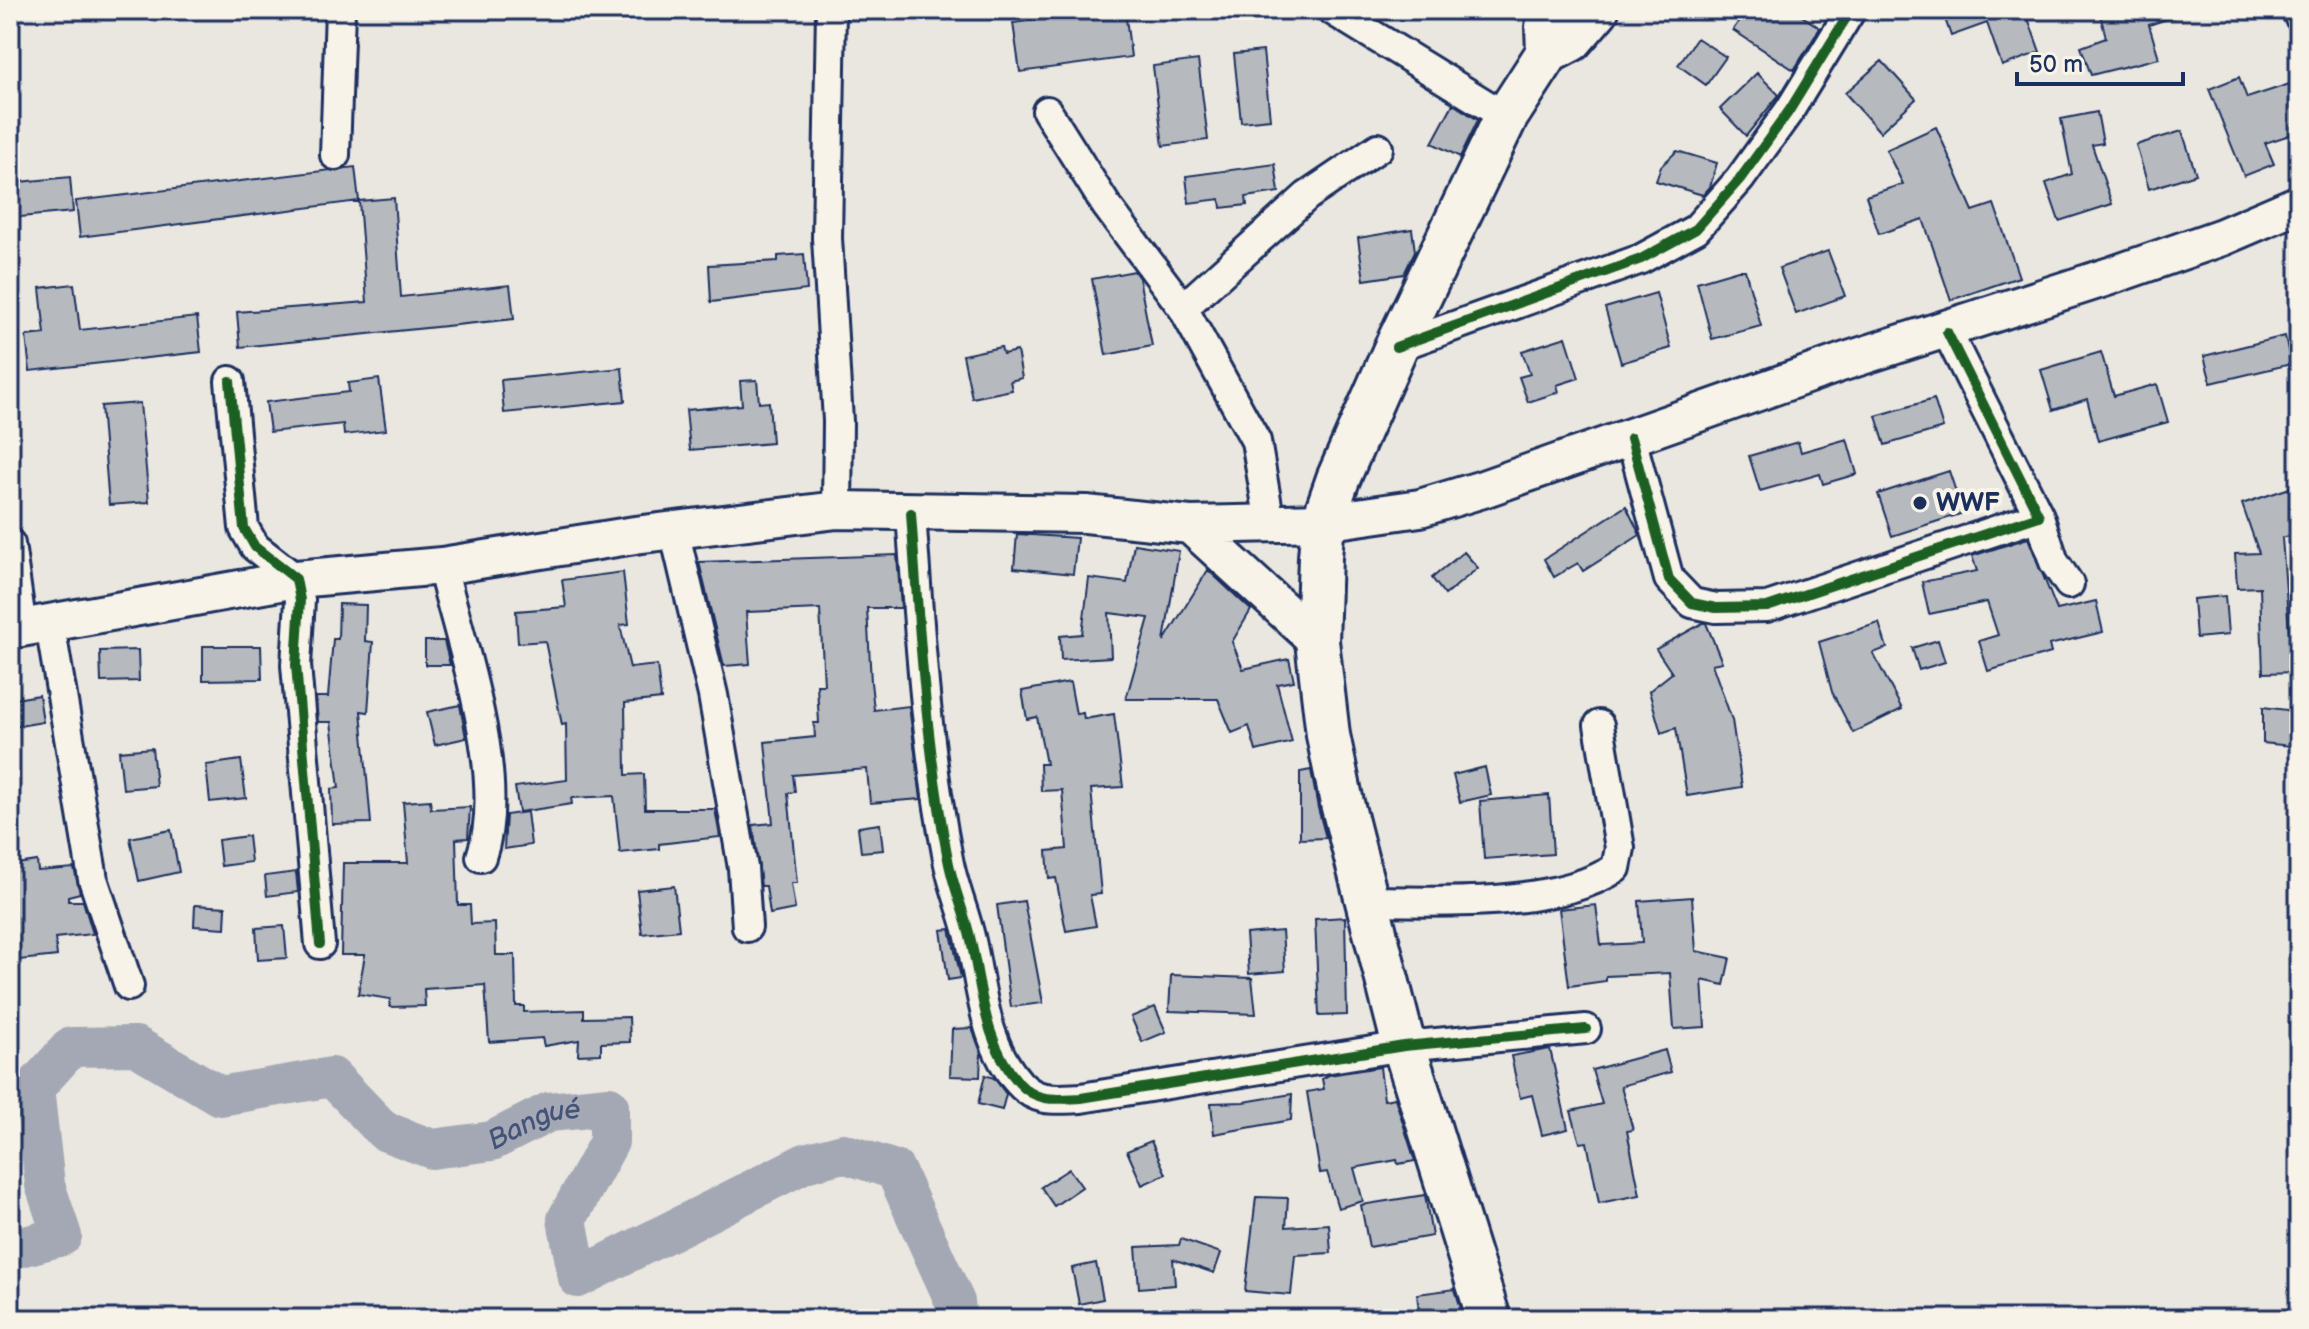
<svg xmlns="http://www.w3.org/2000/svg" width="2309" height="1329" font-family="'Balsamiq Sans',sans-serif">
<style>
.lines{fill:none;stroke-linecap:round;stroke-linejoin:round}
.river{stroke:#a3a8b4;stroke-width:40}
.building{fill:#b6babf;stroke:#1b2f5e;stroke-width:2}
.minor-casing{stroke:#1b2f5e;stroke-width:34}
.major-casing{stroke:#1b2f5e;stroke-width:42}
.highway-casing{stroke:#1b2f5e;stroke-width:48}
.minor{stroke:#f7f3e8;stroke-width:28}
.major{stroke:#f7f3e8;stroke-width:36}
.highway{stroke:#f7f3e8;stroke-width:42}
.cycleway-casing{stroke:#f7f3e8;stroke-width:15}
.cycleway{stroke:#1b5e20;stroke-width:10}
.poi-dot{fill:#1b2f5e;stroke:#f7f3e8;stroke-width:3}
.labels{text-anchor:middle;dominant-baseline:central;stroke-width:8;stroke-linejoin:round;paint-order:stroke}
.poi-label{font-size:26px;font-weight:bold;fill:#1b2f5e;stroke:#f7f3e8;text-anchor:start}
.water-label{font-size:28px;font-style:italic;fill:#445378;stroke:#f7f3e8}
</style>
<rect width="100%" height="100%" fill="#eae7e0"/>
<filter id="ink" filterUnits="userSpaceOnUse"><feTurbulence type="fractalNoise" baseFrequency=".0125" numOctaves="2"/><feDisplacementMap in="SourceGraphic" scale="16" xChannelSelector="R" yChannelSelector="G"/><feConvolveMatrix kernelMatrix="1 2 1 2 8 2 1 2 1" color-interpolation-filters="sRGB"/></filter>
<g filter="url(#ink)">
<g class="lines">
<!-- river -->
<path class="river" id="s1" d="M10,1250L62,1236L45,1185L34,1088L71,1047L136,1046L220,1096L332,1077L384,1131L432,1149L492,1141L549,1112L609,1106V1142L567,1219L578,1278L805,1163L843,1153L895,1170L955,1302L957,1319"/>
</g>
<!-- building -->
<path class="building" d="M1111,10H1125L1131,57L1020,72L1013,23Z
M1746,10H1793L1820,28L1794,70L1733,30Z
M1942,10H2025L2040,52L2002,66L1987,23L1951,36Z
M2099,10H2185V13L2149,25L2159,58L2091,75L2081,47L2106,38Z
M1697,38L1726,57L1706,85L1678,65Z
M1263,51L1270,119L1241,122L1234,54Z
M1198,60L1208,140L1163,146L1153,66Z
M1882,61L1916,99L1880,132L1845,93Z
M1757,73L1779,95L1746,136L1720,109Z
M2239,77L2247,98L2299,81V132L2265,143L2274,164L2244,176L2209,89Z
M1453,104L1478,120L1460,157L1432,143Z
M2097,112L2103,143L2092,145L2112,204L2059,221L2046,183L2072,174L2061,119Z
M1936,127L1973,211L1994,204L2019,277L1951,300L1923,219L1879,234L1866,196L1903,184L1886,150Z
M2182,131L2196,174L2149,189L2136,145Z
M1677,151L1717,163L1710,187L1703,195L1656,181L1661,166Z
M1275,164L1279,192L1246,197L1247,205L1221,208L1220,199L1189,203L1186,176Z
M355,167L359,201L80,237L76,201Z
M70,177L73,212L10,218V183Z
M394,198L401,297L510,285L514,319L240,347L237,312L367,302L359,201Z
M1412,229L1415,251L1404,274L1364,280L1358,238Z
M1828,251L1845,296L1796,314L1779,268Z
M804,254L807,290L711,302L709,265L778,261V256Z
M1738,270H1745L1761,326L1712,339L1697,282Z
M1134,271L1139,278L1152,346L1106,355L1092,279Z
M74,284L80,330L197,317L201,352L30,371L26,336L45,334L40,288Z
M1656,293L1671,348L1621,363L1605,308Z
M2285,336L2291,364L2211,383L2204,356Z
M1566,337L1579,378L1557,385L1559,392L1528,402L1519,377L1530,374L1522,351Z
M1001,347L1003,354L1017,351L1022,378L1010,381L1012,390L972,398L963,355Z
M2101,352L2114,396L2157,384L2168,422L2098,441L2087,399L2053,410L2041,370Z
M622,368L625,401L504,413L501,380Z
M379,379L386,430L344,435L343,424L270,432L266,402L349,392L348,383Z
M757,380L759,403L769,402L772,443L690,450L686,410L742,405L740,381Z
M1934,399L1943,428L1885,445L1876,416Z
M140,403L149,502L109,505L101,406Z
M1847,439L1857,474L1823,484L1820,474L1760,491L1749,456L1798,442L1801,452Z
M1949,471L1963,513L1892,536L1878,494Z
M2299,485V533L2282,538L2289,631H2299V672L2263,673L2260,587L2237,588L2235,554L2259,553L2242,504Z
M1626,506L1640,535L1583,571L1578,563L1554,577L1544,559Z
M1017,534L1077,538L1073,574L1014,568Z
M2028,538L2057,610L2096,601L2103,632L2049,645L2051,653L1988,671L1979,641L1998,635L1987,602L1929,614L1922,582L1977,571L1972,556Z
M1134,544L1179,551L1164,641L1208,570L1251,610L1232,642L1243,669L1289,659L1294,681L1277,684L1292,742L1256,751L1249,726L1232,733L1218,699H1126L1149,618L1109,613L1111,657L1061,660L1060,636L1082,634L1089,578L1127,583Z
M1464,552L1478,568L1445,595L1432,578Z
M897,555L901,608H867L871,682L874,710L909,706L921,799L870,803L867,769L793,775L795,792L788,793L797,883H791L795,909L770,914L766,886H761L753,825L773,823L765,742L815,737L814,723H819L817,685H824L820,609L746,612L750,664L724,666L699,562Z
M623,572L629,624L620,625L630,668L657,665L661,699L625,703L626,775L644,774L645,809H715L720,837L659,844V849L620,853L614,796L571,798L572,804L519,812L515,787L567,780L566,724L562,725L545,641L518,643L516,611L566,607L562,580Z
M2225,596L2228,635L2196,638L2193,599Z
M339,604L366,605L365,641L373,642L368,712L361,711L371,823L332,824L331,789L339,788L331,722H318L316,697H328L333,639H338Z
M1703,623H1706L1722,662L1712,664L1732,720L1742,787L1687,796L1676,728L1661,733L1649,691L1672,673L1656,649Z
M1879,623L1887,648L1873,653L1902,709L1853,733L1832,692L1819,642Z
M1938,640L1945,662L1919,670L1912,648Z
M425,641H444L450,665H425Z
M203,646H261L262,679L203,680Z
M138,650L139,681L101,682L100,651Z
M1070,682L1076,714L1083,713L1084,719L1114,714L1123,787L1091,789L1101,894L1090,895L1096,926L1066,931L1056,878L1049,879L1047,851L1067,849L1062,790L1041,791L1040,764H1046L1037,717L1027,719L1022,691Z
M39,695L43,722L13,727L10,700Z
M460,705L466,738L435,745L427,712Z
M2263,707L2295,711L2291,746L2263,743Z
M152,748L156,786L123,789L119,751Z
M241,760L246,798L210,802L206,765Z
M1485,767L1491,795L1460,802L1453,775Z
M1311,770L1318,808L1326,838L1300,839V772Z
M1549,795L1553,854L1484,859L1480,801Z
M430,800L431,809L470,807L468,838L456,839L458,905H470L471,924L495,923L496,955H515L516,1006H524V1012L584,1010V1018L629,1017L630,1042L601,1043V1054L578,1055L579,1040L544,1046L542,1038L489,1042L485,985L424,989L425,1006L390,1007V999L358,994L365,955H341L343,863H408L403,802Z
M527,812L531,845L504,849L506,815Z
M880,824L883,850L861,852L858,827Z
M171,830L179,872L139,881L130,838Z
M248,836L251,862L221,866L218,840Z
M37,861L38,871L74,868L80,893L68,896V901H83L93,934L55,938L57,956L10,961V865Z
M296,872L298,892L267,896L265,876Z
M674,886L679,930L642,934L637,890Z
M1692,897L1696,951L1730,958L1724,985L1702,980L1705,1027L1674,1029L1670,973L1606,976V981L1569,986L1559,909L1596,905L1601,945L1642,943L1639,901Z
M1024,901L1043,1003L1011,1007L997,905Z
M195,905L226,907L225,928L194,926Z
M1345,917L1347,1015L1319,1016L1315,919Z
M284,926L287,958L258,960L256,928Z
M950,929L961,978L948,980L941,930Z
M1282,931L1285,971L1249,974L1246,934Z
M1171,975L1252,978L1256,1014L1169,1011Z
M1155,1007L1166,1032L1142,1042L1131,1017Z
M972,1028L981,1052L980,1077L950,1076L952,1029Z
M1550,1049L1568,1129L1542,1135L1532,1095L1520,1098L1511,1056Z
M1665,1050L1671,1072L1621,1086L1633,1130L1627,1131L1640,1195L1599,1203L1587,1142L1580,1143L1571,1111L1602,1104L1592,1070Z
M1380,1067L1384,1100L1395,1098L1415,1161L1398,1164L1397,1160L1354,1168L1363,1201L1338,1208L1327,1172L1320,1173L1307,1092L1324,1089L1322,1079L1329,1075Z
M985,1075L994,1078L1006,1094L1002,1110L978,1104Z
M1292,1094L1291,1120L1214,1134L1211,1103L1244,1102Z
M1151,1141L1166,1174L1142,1185L1127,1151Z
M1069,1169L1082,1187L1054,1206L1041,1187Z
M1425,1195L1432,1236L1369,1247L1361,1205Z
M1256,1197L1288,1198L1286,1227L1329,1224L1331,1253L1295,1255L1291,1295L1245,1291Z
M1181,1239L1221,1253L1214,1273L1173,1259L1175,1285L1139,1288L1136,1247L1179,1245Z
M1096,1263L1103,1299L1079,1304L1072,1268Z
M1455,1289L1464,1319H1420L1417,1294Z"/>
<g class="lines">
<defs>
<path id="minor" d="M831,10L827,238L838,421L837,510
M1332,10L1506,117
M2297,10L2299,16
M1047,111L1106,205L1183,308L1256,441L1270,523
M335,155L340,10
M1183,308L1307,196L1378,148
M1396,347L1641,259L1696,229L1740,179L1789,111L1851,10
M230,381L244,528L255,547L296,579L300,600L296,665L320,944
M1631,438L1669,579L1692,603L1716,608L1767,607L2039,516L1947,332
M911,513C919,628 926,746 948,859C953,887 965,913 971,941C982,989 984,1044 1019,1083C1037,1103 1057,1099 1081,1098L1404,1046L1586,1029
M2039,516L2054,562L2069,584
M674,530L713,695L743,868L747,927
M10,544L22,629
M442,566C461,646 509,779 481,857
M50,625L93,879L129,986
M1367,901C1438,902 1555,908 1616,868L1620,848L1599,725"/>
<path id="major" d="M1190,525L1317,641
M10,630L296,579L442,566L635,535L837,510L1086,514L1190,525L1323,522L1420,508L1483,489L1843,362L2110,276L2222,237L2299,204"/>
<path id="highway" d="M1548,52L1547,27L1554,10
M1489,1319L1404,1046L1342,803L1328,735L1317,641L1320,557L1323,522L1338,479L1396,347L1506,117L1548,52L1571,40L1597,10"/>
</defs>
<!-- minor casing -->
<use href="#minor" class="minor-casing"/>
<!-- major casing -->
<use href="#major" class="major-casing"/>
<!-- highway casing -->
<use href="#highway" class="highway-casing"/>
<!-- minor -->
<use href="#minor" class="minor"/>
<!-- major -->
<use href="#major" class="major"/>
<!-- highway -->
<use href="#highway" class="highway"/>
<defs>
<path id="cycleway" d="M1396,347L1641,259L1696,229L1740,179L1789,111L1851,10
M230,381L244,528L255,547L296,579L300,600L296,665L320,944
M1631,438L1669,579L1692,603L1716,608L1767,607L2039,516L1947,332
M911,513C919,628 926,746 948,859C953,887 965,913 971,941C982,989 984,1044 1019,1083C1037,1103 1057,1099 1081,1098L1404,1046L1586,1029"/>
</defs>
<!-- cycleway casing -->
<use href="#cycleway" class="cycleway-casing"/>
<!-- cycleway -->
<use href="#cycleway" class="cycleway"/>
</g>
</g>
<!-- markers -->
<circle class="poi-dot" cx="1920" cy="503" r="8"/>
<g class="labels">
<!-- poi labels -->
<g class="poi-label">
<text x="1936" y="503">WWF</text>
</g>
<!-- water labels -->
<g class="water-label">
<text stroke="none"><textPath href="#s1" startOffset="770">Bangué</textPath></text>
</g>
</g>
<!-- margin -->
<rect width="2309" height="1329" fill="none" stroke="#f7f3e8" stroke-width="40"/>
<rect x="20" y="20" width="2269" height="1289" fill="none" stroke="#1b2f5e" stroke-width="3" filter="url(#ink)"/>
<!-- scale -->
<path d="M2017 72v12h166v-12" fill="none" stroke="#1b2f5e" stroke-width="4"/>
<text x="2029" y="72" font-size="24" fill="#1b2f5e" stroke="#f7f3e8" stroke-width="6" paint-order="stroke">50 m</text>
</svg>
